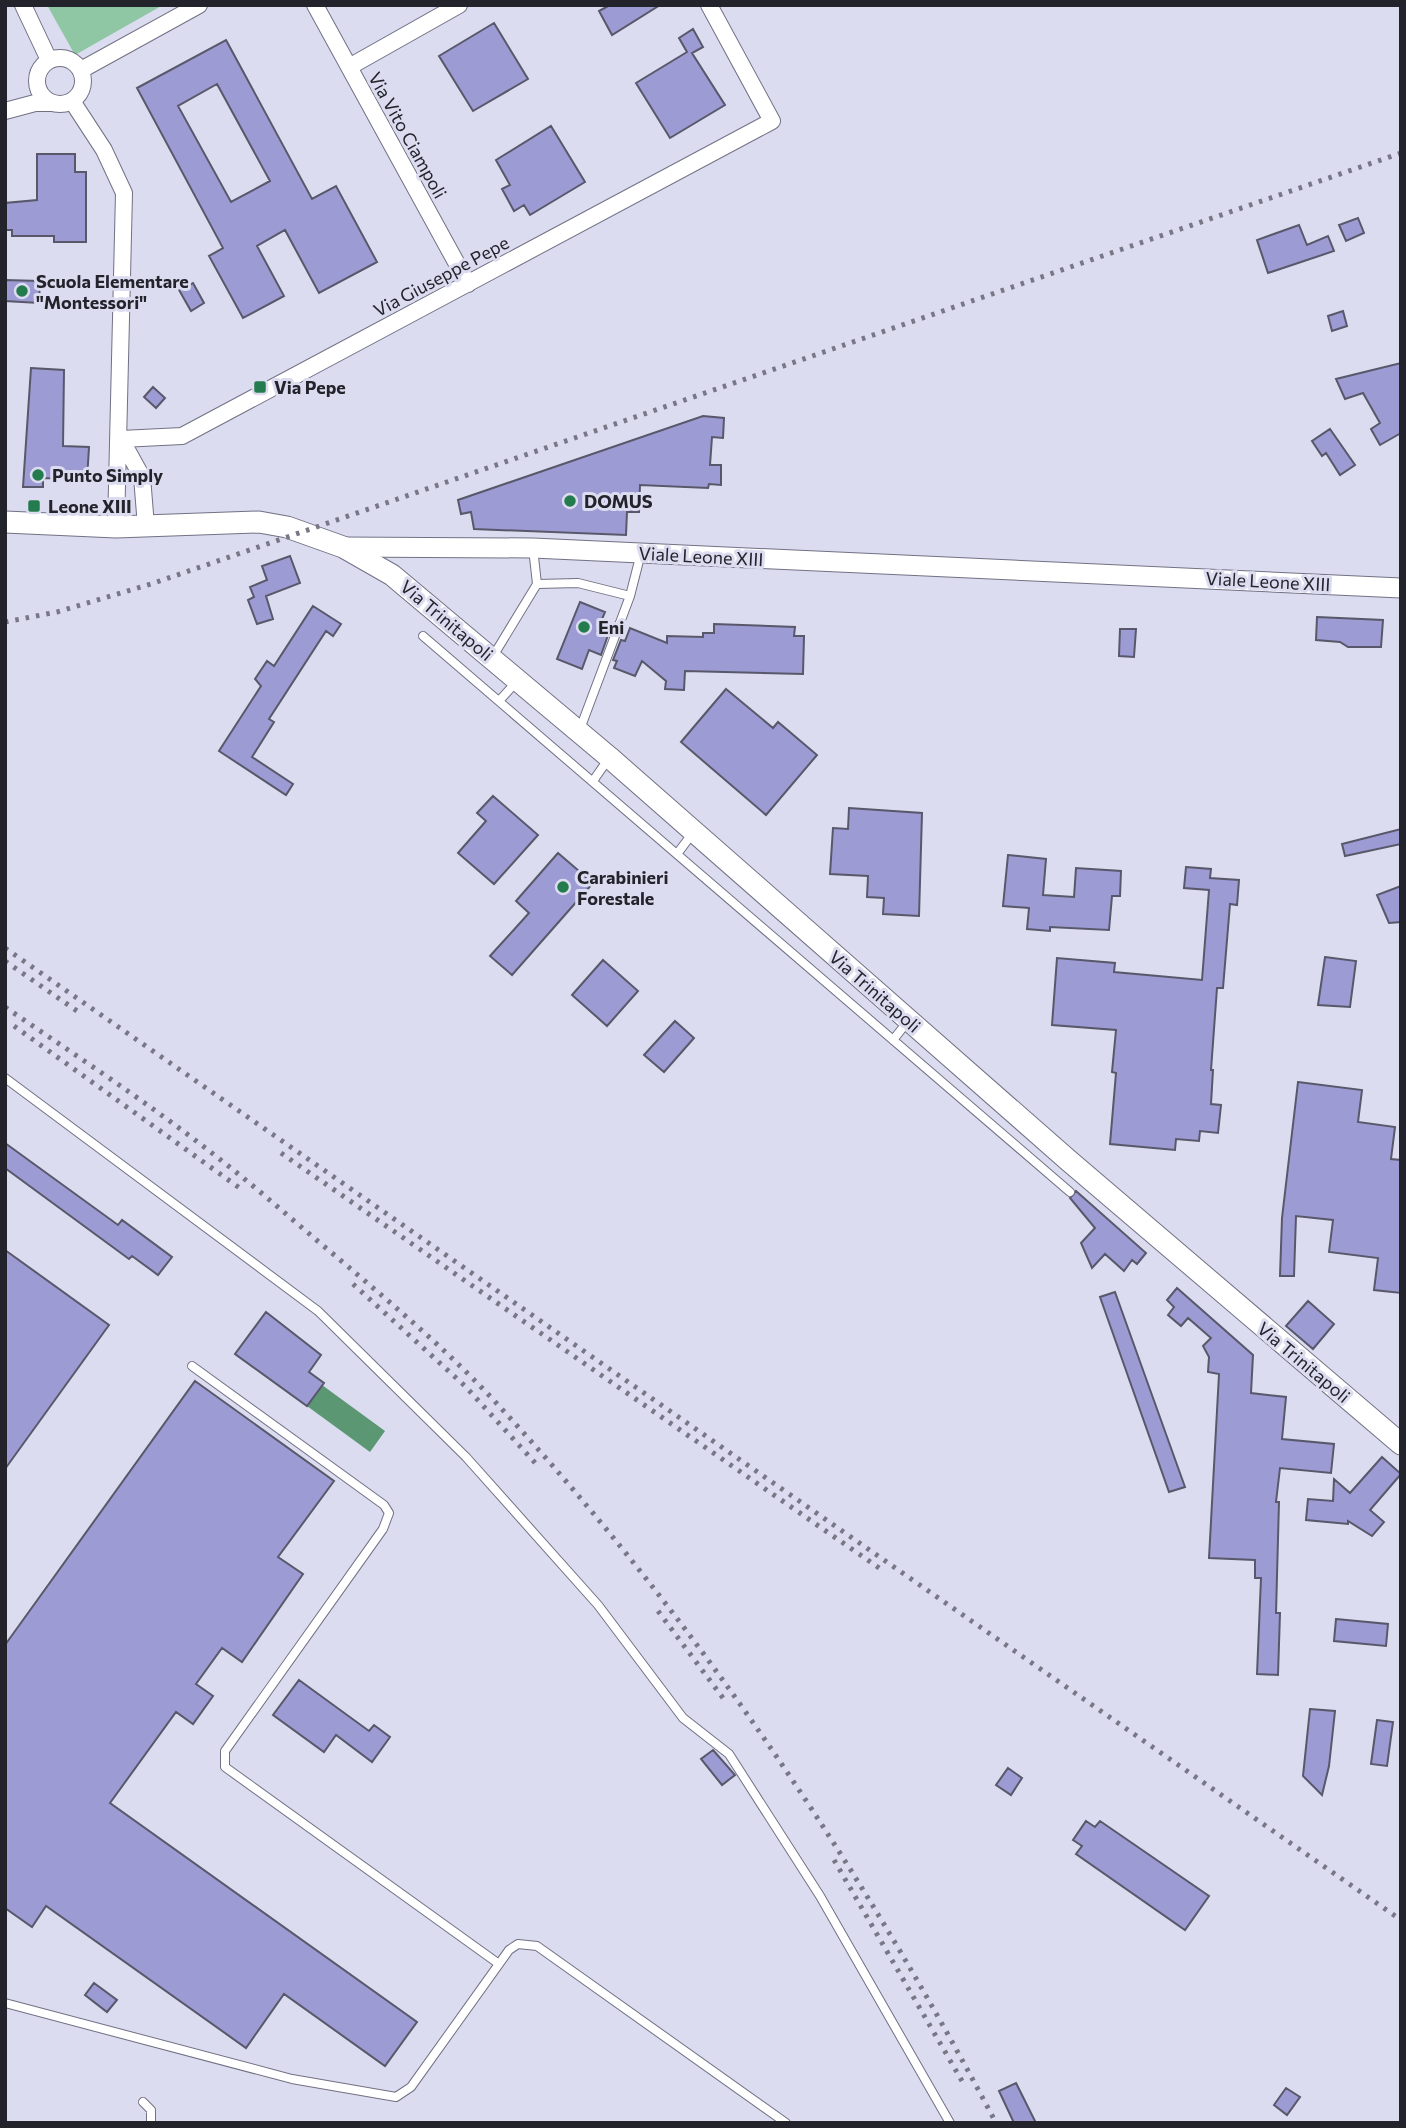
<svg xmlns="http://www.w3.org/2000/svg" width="1406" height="2128" font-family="Commissioner,sans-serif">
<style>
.green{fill:#8fc7a4}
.water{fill:#5b9773}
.building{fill:#9d9bd4;stroke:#58586a;stroke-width:2;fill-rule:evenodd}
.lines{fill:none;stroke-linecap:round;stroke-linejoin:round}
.service-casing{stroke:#717184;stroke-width:10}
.minor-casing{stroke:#717184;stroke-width:18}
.tertiary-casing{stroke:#717184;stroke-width:21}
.secondary-casing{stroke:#717184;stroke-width:23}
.service{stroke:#fff;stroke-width:8}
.minor{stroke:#fff;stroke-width:16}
.tertiary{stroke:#fff;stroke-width:19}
.secondary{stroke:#fff;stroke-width:21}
.rail{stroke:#777785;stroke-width:5;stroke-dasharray:3.5 7;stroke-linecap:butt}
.poi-dot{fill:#247b4e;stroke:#dcdcf1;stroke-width:2.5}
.labels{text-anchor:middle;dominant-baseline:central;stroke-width:6;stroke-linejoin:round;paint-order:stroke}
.street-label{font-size:18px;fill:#23232b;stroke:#dcdcf1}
.poi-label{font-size:18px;font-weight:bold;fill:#23232b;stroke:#dcdcf1;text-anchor:start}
</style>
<rect width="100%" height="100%" fill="#dcdcf1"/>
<!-- green -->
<path class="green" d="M47,5H163L75,55Z"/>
<!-- water -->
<path class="water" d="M322,1385L385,1431L370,1452L307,1406Z"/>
<!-- building -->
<path class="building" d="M610,5H660L612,35L599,11Z
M494,23L528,79L473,111L439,56Z
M693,29L703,47L692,53L725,105L670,138L636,83L687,52L679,38Z
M226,40L312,199L336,186L377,262L319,293L285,230L257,246L284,296L243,318L209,256L223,248L137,88ZM217,84L270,181L231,202L178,106Z
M551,126L585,182L530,215L524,205L514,211L502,189L510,185L496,160Z
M37,154H75V172H86V242H54V236H12V230H5V203L37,200Z
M1358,218L1364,233L1346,241L1339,225Z
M1299,225L1307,245L1328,236L1334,251L1268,273L1257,240Z
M5,280L40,281L39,303L5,301Z
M193,283L204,303L191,311L179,290Z
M1343,311L1347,326L1332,331L1328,316Z
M1401,363V433L1380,445L1371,429L1380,423L1363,393L1345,399L1336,379Z
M31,368L64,370L63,446L89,447L87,480L43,478V487H23Z
M153,387L165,398L156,408L144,397Z
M703,416L724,418L723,438L712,437L710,465H721V485L709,484L708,488L640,485L639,512H627L626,535L474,529L471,512L461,514L458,500Z
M1330,429L1355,465L1340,475L1326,453L1322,456L1312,441Z
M290,556L300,583L266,596L273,619L257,624L248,600L254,597L250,587L267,580L262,566Z
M580,602L605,612L597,631L608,635L601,655L589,650L582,669L557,659Z
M313,606L341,624L333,636L326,631L269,719L274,722L252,757L293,784L286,795L219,751L261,686L255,679L267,661L274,666Z
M1317,617L1383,620L1381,647H1348L1340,642L1316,640Z
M714,624L795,627L794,636H804L803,674L685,671L684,690L665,689L666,681L642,661L635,676L614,668L617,661L613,660L621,640L625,641L630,628L667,643V636L703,637V633H714Z
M1120,629H1136L1134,657L1119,656Z
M726,689L773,728L778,722L817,755L766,815L681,742Z
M493,796L538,835L494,884L458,853L486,821L477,813Z
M849,808L922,813L919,916L883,914L884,898L867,897L868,876L830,874L833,828L848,829Z
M1401,829V844L1345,856L1342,844Z
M558,853L593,883L512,975L490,956L529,913L516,901Z
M1008,855L1046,859L1043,895L1074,897L1076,868L1121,871L1120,896H1112L1109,930L1050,927V931L1027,929L1029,908L1003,906Z
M1186,867L1211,869L1210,878L1239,880L1237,905L1230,904L1223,988H1217L1211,1070H1213L1211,1104L1221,1105L1218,1133L1200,1131L1199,1141L1176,1139L1175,1150L1110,1144L1116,1073L1112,1072L1116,1030L1052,1025L1057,958L1115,963L1114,972L1202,980L1209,890L1184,888Z
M1401,886V922L1389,923L1377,895Z
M1325,957L1356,961L1350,1007L1318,1005Z
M603,960L638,991L607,1026L572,995Z
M675,1021L694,1038L664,1072L644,1055Z
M1298,1082L1362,1090L1358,1122L1395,1127L1391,1159L1401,1160V1293L1374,1290L1378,1258L1329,1252L1333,1220L1296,1216L1294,1276H1280L1282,1218Z
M5,1143L118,1225L122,1220L172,1257L158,1275L132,1256L129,1259L5,1168Z
M1076,1191L1146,1253L1137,1264L1132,1260L1124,1271L1105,1254L1092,1268L1081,1243L1095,1228L1070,1198Z
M5,1250L109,1325L5,1469Z
M1177,1288L1253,1355L1251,1393L1286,1397L1282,1439L1334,1444L1331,1473L1280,1468L1276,1502H1279L1276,1613H1280L1278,1675L1257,1674L1261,1578H1255V1560L1209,1558L1219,1374L1208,1372L1209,1357L1203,1346L1211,1338L1188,1318L1181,1326L1168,1315L1174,1307L1167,1300Z
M1115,1292L1148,1384L1185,1487L1169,1492L1100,1297Z
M1308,1301L1334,1324L1313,1349L1286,1326Z
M266,1312L321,1355L309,1372L324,1383L307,1406L235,1354Z
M195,1381L334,1481L278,1557L303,1574L242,1662L222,1648L196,1684L213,1696L193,1724L176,1712L110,1803L417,2022L385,2066L284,1994L246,2048L46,1906L32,1927L5,1908V1645Z
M1382,1457L1401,1474L1370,1510L1384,1522L1372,1536L1348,1521V1524L1306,1520L1308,1499L1333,1501L1334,1479L1350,1493Z
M1336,1619L1388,1624L1386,1646L1334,1641Z
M299,1680L369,1731L374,1725L390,1737L372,1762L336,1735L324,1752L273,1715Z
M1310,1709L1335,1711L1329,1766L1322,1795L1303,1776Z
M1377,1720L1393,1722L1387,1766L1371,1764Z
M713,1750L735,1775L722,1785L701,1759Z
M1008,1768L1022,1778L1011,1795L996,1785Z
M1086,1821L1095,1827L1100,1821L1209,1896L1185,1930L1076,1854L1082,1846L1073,1840Z
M94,1983L117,2000L107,2012L85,1995Z
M1016,2083L1036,2123H1014L999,2091Z
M1286,2088L1300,2097L1287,2115L1274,2105Z"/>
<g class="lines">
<defs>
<path id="service" d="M537,584L578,583L630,596
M423,636L1070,1192
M492,658L537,584L533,548
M499,701L518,680
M580,729L630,596L641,553
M593,781L609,758
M677,854L692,834
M893,1040L908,1021
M5,1078L318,1311L466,1457L598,1605L683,1718L729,1754L820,1896L950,2123
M192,1366L384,1505L389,1513L383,1529L225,1751V1767L499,1964
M5,2003L292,2079L396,2097L411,2087L509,1950L518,1944L537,1946L786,2123
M143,2102L151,2110V2123"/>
<path id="minor" d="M23,5L49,60
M315,5L468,284
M37 81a23 23 0 1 1 46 0a23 23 0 1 1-46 0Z
M349,67L459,5
M81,70L199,5
M72,101L104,150L124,193L116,527
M5,111L35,103H52
M121,439L182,436L772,121L709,5
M121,439L142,477L146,526"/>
<path id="tertiary" d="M343,547L533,548L1401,588"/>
<path id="secondary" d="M5,522L116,527L259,522L287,527L343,547L392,575L609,757L1068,1160L1401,1444"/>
</defs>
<!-- service casing -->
<use href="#service" class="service-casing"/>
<!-- minor casing -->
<use href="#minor" class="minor-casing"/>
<!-- tertiary casing -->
<use href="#tertiary" class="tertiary-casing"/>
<!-- secondary casing -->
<use href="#secondary" class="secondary-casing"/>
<!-- service -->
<use href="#service" class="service"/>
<!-- minor -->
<use href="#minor" class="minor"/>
<!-- tertiary -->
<use href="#tertiary" class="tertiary"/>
<!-- secondary -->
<use href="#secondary" class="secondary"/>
<!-- rail -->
<path class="rail" d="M5,622L57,612L151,584L1401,153
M5,948L1401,1920
M5,961L77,1011
M5,1007C78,1057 153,1106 222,1161C262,1192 299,1226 338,1258C394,1306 451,1353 500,1407C698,1622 860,1865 996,2123
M14,1026L241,1189
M281,1153L882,1570
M353,1284L465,1386L538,1466
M658,1611L723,1698
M834,1860L962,2081"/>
</g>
<!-- markers -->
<g class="poi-dot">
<circle cx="22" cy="291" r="7"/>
<rect x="253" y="380" width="14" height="14" rx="3.5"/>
<circle cx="38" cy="475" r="7"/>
<circle cx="570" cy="501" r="7"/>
<rect x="27" y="499" width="14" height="14" rx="3.5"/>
<circle cx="584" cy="627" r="7"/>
<circle cx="563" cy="887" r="7"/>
</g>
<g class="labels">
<!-- street labels -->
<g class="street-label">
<text transform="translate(408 135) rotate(61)">Via Vito Ciampoli</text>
<text transform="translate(441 276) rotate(-28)">Via Giuseppe Pepe</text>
<text transform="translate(701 556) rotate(3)">Viale Leone XIII</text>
<text transform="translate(1268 581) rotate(3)">Viale Leone XIII</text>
<text transform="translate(447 620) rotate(40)">Via Trinitapoli</text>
<text transform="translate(875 991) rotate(41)">Via Trinitapoli</text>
<text transform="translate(1304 1362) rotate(40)">Via Trinitapoli</text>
</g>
<!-- poi labels -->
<g class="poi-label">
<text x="36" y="281">Scuola Elementare<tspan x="36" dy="21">"Montessori"</tspan></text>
<text x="274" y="387">Via Pepe</text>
<text x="52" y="475">Punto Simply</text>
<text x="584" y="501">DOMUS</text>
<text x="48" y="506">Leone XIII</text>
<text x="598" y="627">Eni</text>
<text x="577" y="877">Carabinieri<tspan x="577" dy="21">Forestale</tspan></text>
</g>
</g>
<!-- border -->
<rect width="1406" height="2128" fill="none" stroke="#23232b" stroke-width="14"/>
</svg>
